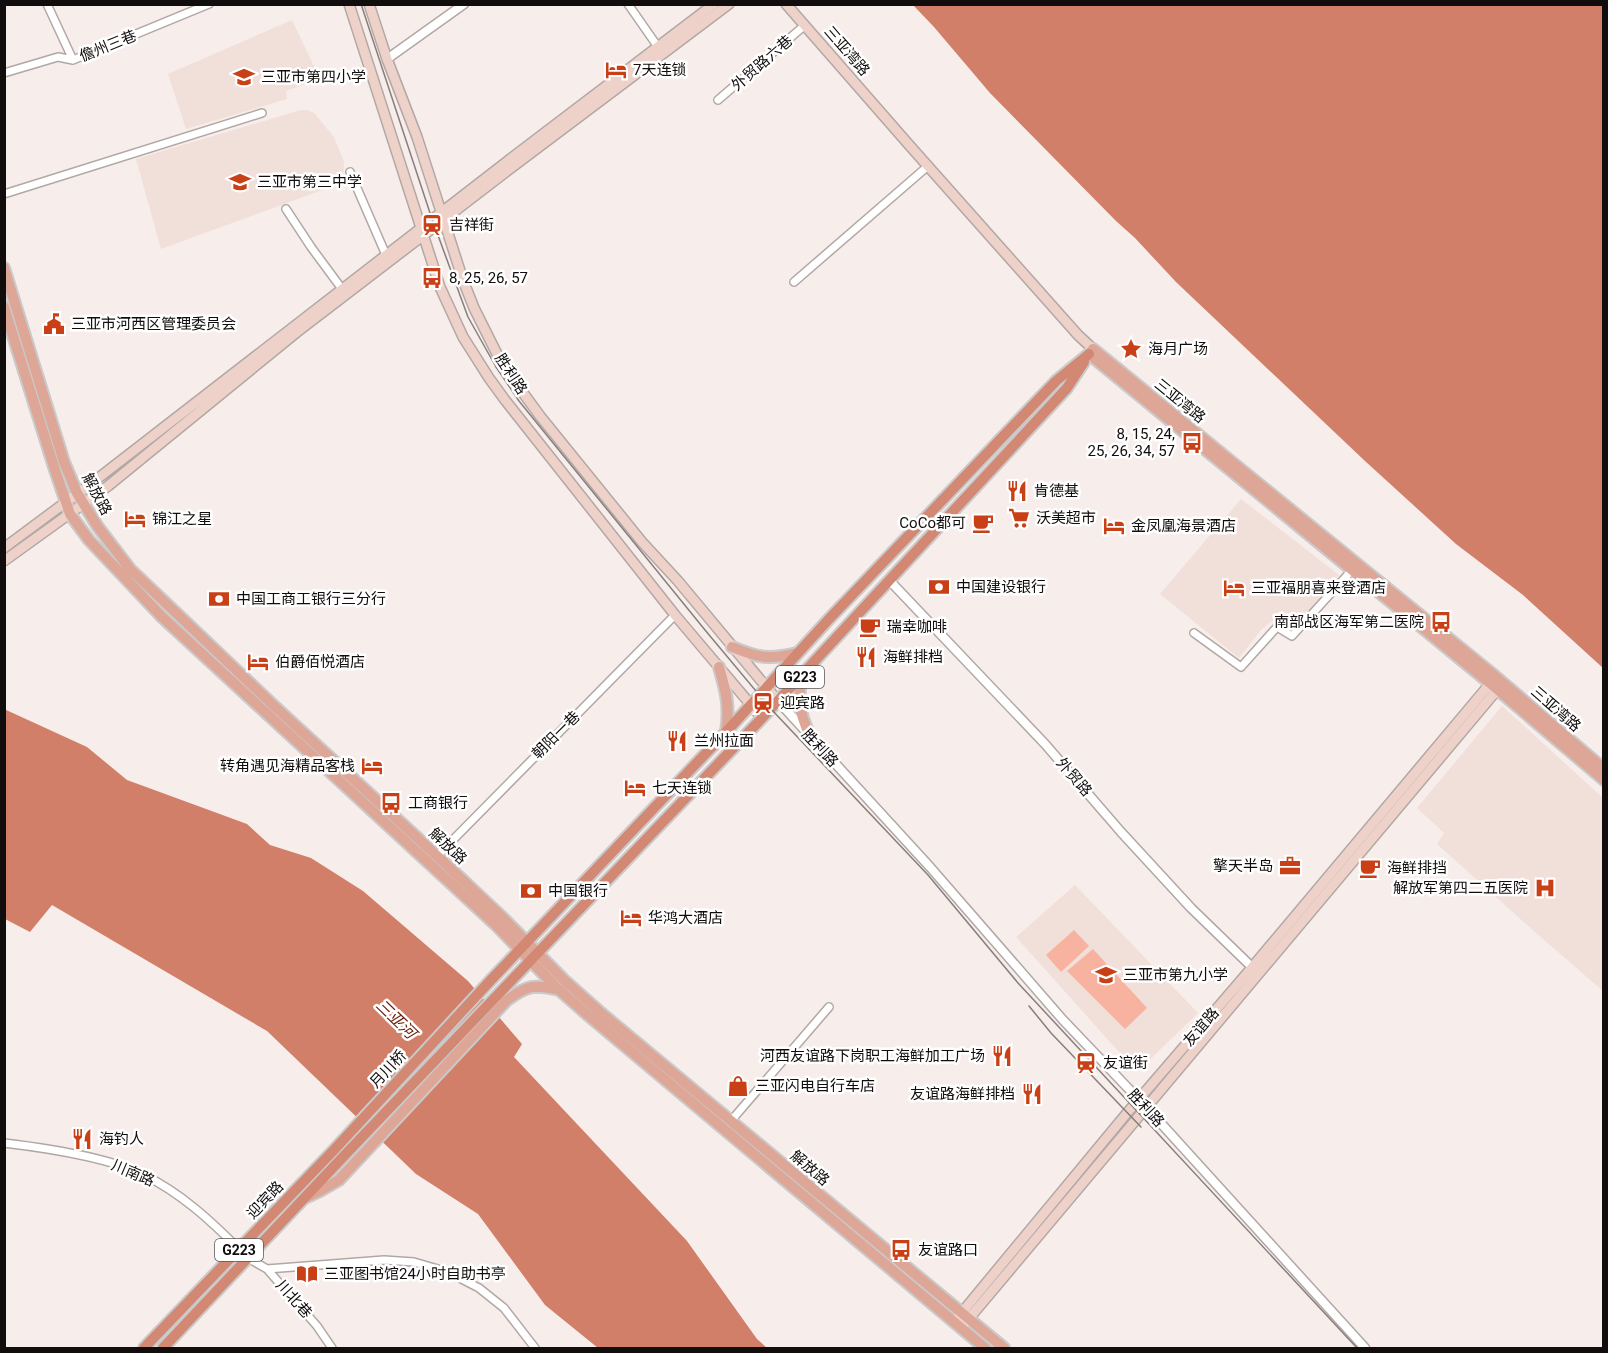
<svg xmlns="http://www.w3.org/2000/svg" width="1608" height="1353" font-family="Roboto,'Noto Sans SC',sans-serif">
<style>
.built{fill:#f1dfd9}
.green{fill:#f7b39f}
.water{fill:#d17f69}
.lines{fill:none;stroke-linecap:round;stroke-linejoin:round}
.minor-casing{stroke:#b1a8a5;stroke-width:10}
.tertiary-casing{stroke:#b1a8a5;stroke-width:11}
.secondary-casing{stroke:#b1a8a5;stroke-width:12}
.primary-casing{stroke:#cacaca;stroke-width:14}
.trunk-casing{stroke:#cacaca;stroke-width:14}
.minor{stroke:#fff;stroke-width:7}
.tertiary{stroke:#fff;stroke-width:8}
.secondary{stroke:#eed2ca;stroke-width:9}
.primary{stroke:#dda696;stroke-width:10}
.trunk{stroke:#d28873;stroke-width:10}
.tram{stroke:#867f7d;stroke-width:1.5}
.labels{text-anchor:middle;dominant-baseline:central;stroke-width:5;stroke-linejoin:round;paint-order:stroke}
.shield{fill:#fff;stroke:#585655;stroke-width:1.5}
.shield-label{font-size:14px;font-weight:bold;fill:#100d0c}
.street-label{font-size:15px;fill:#100d0c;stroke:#fff}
.poi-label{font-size:15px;fill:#100d0c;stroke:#fff;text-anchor:start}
.water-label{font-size:16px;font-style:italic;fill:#6b210c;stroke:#fff}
</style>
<rect width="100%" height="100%" fill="#f7edea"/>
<!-- built -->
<path class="built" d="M292,20L320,79L286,91L287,99L186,129L168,74Z
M301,110H307L314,113L334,137L344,162L343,179L333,186L161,249L136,159Z
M1241,499L1339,575L1310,610L1298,622L1288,623L1273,620L1261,630L1239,658L1160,594Z
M1502,706L1603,798V991L1535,932L1437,844L1444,833L1417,808Z
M1075,885L1198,1013L1137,1072L1016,937Z"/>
<!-- green -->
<path class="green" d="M1074,930L1089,946L1061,972L1046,955Z
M1093,949L1147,1008L1125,1029L1067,971Z"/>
<!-- water -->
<path class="water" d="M913,5H1603V668L1523,595L1456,544L1365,461L1176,282L1135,238L1116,221L990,93L934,27Z
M4,709L87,747L127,780L247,824L270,845L311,858L363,891L468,981L522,1044L514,1057L687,1241L757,1339L767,1348H598L545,1305L478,1214L416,1174L267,1031L52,905L30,932L5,919Z"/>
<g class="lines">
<defs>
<path id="minor" d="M47,4L73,60
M628,4L658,47
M4,73L58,57L73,60L209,4
M718,100L805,25
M350,172L386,255
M4,194L262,113
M286,209L311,247L342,289
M794,282L928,166
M1194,633L1241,667L1277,627L1292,636L1352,570
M437,856L675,615
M730,1122L829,1007
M4,1143C46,1148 108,1157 144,1175C181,1193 211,1221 239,1249
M248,1258L267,1269L317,1326L332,1348
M267,1269L384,1260L414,1262L448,1272L479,1288L504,1308L535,1348"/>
<path id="tertiary" d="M387,59L464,4
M889,580L1045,744L1121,832L1191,908L1256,971
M778,701L930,867L1063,1020L1147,1108L1365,1348"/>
<path id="secondary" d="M349,4L440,287L463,337L489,378L505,400L675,615L762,718
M369,4L387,59L417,137L463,280L474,308L502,364L540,416L642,542L678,581L778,701
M786,4L910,146L1078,335L1093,349
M4,548L101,476L509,160L714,4
M4,561L108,486L297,332L511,168L729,4
M954,1322L1127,1113L1244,977L1494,679
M961,1328L1502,684"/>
<path id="primary" d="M4,268L64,462L77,493L98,527L130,569L272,704L437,856L502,917L564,980L601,1013L1004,1348
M4,307L55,470L70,514L89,540L161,616L495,924L557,988L589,1016L985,1348
M732,647C758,658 769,660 797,653
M719,667C726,691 730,707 726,732
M806,671C794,694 800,714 810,736
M1604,769L1496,677L1093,349L1089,354L1497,689L1604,780
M305,1198L320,1191L339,1180L507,1000C528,985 534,984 560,990"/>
<path id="trunk" d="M144,1348L333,1151L490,981L726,732L829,619L1056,381L1089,354
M163,1348L342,1158L762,718L1067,388L1084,362"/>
</defs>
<!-- minor casing -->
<use href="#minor" class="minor-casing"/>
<!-- tertiary casing -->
<use href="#tertiary" class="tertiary-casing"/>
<!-- secondary casing -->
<use href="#secondary" class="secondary-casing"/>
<!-- primary casing -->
<use href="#primary" class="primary-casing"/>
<!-- trunk casing -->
<use href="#trunk" class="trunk-casing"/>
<!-- minor -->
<use href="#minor" class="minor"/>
<!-- tertiary -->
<use href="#tertiary" class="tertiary"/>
<!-- secondary -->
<use href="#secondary" class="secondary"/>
<!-- primary -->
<use href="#primary" class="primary"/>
<!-- trunk -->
<use href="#trunk" class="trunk"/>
<!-- tram -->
<path class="tram" d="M361,4L432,219L468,317L496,367L519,401L705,630L771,709L928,875L1018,983L1357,1348
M1029,1006L1051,1033L1141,1127"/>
</g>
<!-- icons -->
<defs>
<symbol id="hotel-bare" viewBox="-9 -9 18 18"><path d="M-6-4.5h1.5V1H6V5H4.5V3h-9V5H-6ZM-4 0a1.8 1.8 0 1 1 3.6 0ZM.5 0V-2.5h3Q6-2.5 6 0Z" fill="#c94016" stroke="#fff" stroke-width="2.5" paint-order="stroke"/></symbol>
<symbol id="school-bare" viewBox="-9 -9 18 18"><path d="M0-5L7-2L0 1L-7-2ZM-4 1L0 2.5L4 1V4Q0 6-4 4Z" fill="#c94016" stroke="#fff" stroke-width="2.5" paint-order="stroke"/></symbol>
<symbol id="station-bare" viewBox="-9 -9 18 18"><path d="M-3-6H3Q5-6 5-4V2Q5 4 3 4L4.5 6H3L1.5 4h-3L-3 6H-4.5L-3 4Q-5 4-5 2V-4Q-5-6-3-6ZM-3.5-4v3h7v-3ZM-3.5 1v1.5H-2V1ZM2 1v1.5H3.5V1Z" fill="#c94016" stroke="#fff" stroke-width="2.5" paint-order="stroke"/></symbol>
<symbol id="bus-bare" viewBox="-9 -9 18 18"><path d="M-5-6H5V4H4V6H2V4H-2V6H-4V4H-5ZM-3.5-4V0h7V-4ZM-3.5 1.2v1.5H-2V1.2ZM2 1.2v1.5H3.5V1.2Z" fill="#c94016" stroke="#fff" stroke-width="2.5" paint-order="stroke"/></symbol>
<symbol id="civic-bare" viewBox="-9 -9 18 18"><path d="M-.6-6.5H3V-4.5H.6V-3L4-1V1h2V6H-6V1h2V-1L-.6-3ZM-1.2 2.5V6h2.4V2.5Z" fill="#c94016" stroke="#fff" stroke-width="2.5" paint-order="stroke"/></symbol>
<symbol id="sight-bare" viewBox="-9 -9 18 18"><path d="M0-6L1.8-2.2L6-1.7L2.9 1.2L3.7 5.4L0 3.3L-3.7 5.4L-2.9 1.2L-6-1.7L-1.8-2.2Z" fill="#c94016" stroke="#fff" stroke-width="2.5" paint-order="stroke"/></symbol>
<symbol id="restaurant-bare" viewBox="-9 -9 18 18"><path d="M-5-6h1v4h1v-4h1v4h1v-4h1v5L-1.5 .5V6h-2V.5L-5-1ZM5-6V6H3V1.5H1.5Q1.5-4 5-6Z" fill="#c94016" stroke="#fff" stroke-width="2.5" paint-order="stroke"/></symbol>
<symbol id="supermarket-bare" viewBox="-9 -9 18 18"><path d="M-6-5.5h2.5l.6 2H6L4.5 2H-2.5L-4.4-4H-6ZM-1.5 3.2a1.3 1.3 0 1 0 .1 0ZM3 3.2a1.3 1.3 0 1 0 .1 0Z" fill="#c94016" stroke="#fff" stroke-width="2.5" paint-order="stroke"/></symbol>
<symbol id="cafe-bare" viewBox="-9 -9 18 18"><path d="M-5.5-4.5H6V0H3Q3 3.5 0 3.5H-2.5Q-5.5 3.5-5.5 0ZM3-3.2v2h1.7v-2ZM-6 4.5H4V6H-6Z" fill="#c94016" stroke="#fff" stroke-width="2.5" paint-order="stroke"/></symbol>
<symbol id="bank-bare" viewBox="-9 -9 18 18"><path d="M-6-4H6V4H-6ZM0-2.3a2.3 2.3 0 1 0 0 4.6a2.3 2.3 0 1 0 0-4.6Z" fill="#c94016" stroke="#fff" stroke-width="2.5" paint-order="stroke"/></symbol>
<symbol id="office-bare" viewBox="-9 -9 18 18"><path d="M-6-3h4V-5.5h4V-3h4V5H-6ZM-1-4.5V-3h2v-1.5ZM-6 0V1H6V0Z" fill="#c94016" stroke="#fff" stroke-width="2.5" paint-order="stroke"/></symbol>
<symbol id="hospital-bare" viewBox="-9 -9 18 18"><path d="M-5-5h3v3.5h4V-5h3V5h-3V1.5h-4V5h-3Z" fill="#c94016" stroke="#fff" stroke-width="2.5" paint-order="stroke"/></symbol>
<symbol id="shop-bare" viewBox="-9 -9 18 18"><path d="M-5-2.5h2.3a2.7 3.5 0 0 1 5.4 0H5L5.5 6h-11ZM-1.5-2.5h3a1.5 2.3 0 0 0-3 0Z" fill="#c94016" stroke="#fff" stroke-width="2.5" paint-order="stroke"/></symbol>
<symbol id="library-bare" viewBox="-9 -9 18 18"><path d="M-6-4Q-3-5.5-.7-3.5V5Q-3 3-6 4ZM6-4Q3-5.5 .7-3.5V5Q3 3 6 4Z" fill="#c94016" stroke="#fff" stroke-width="2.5" paint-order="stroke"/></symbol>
</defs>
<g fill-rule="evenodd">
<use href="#hotel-bare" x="601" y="55" width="30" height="30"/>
<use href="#school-bare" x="229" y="62" width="30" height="30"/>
<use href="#school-bare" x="225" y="167" width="30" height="30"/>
<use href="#station-bare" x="417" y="210" width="30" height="30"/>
<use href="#bus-bare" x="417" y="263" width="30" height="30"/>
<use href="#civic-bare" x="39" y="309" width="30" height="30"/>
<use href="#sight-bare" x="1116" y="334" width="30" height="30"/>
<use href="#bus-bare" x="1177" y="428" width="30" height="30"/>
<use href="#restaurant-bare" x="1002" y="476" width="30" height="30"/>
<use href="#supermarket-bare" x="1004" y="503" width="30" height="30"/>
<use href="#hotel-bare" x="120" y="504" width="30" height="30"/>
<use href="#cafe-bare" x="968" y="508" width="30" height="30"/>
<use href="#hotel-bare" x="1099" y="511" width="30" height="30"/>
<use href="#bank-bare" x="924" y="572" width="30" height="30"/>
<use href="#hotel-bare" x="1219" y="573" width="30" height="30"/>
<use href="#bank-bare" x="204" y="584" width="30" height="30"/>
<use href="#bus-bare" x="1426" y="607" width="30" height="30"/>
<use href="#cafe-bare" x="855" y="612" width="30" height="30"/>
<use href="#restaurant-bare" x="851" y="642" width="30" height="30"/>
<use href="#hotel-bare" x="243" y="647" width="30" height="30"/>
<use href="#station-bare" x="748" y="688" width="30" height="30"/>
<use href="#restaurant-bare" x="662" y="726" width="30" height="30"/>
<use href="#hotel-bare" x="357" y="751" width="30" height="30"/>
<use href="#hotel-bare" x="620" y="773" width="30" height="30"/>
<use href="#bus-bare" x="376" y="788" width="30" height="30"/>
<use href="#office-bare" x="1275" y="851" width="30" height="30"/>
<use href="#cafe-bare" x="1355" y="853" width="30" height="30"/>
<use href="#hospital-bare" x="1530" y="873" width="30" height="30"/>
<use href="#bank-bare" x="516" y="876" width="30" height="30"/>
<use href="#hotel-bare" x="616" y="903" width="30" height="30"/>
<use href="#school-bare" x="1091" y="960" width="30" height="30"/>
<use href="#restaurant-bare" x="987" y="1041" width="30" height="30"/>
<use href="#station-bare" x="1071" y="1048" width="30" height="30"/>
<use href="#shop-bare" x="723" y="1071" width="30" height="30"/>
<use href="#restaurant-bare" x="1017" y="1079" width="30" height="30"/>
<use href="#restaurant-bare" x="67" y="1124" width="30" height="30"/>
<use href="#bus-bare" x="886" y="1235" width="30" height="30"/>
<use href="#library-bare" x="292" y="1259" width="30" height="30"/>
</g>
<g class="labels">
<!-- shield labels -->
<g class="shield">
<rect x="776" y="666" width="48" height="22" rx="4.5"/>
<rect x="215" y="1239" width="48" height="22" rx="4.5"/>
</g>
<g class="shield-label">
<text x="800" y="677">G223</text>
<text x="239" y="1250">G223</text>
</g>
<!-- street labels -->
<g class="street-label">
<text transform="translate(108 46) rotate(-22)">儋州三巷</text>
<text transform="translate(847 51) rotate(49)">三亚湾路</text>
<text transform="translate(762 63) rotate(-41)">外贸路六巷</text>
<text transform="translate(511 374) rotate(57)">胜利路</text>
<text transform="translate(1180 401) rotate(39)">三亚湾路</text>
<text transform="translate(97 494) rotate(62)">解放路</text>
<text transform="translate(1556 709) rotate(41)">三亚湾路</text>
<text transform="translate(556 735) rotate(-45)">朝阳一巷</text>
<text transform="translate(820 748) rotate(47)">胜利路</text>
<text transform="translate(1074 777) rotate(49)">外贸路</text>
<text transform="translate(448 846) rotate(43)">解放路</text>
<text transform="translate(1201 1027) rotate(-49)">友谊路</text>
<text transform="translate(388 1069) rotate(-47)">月川桥</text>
<text transform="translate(1146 1108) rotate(47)">胜利路</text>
<text transform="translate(810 1168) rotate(40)">解放路</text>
<text transform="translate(133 1173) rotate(23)">川南路</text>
<text transform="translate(265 1200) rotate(-46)">迎宾路</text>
<text transform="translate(294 1299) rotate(48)">川北巷</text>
</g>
<!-- poi labels -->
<g class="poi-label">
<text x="633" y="70">7天连锁</text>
<text x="261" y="77">三亚市第四小学</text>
<text x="257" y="182">三亚市第三中学</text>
<text x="449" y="225">吉祥街</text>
<text x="449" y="278">8, 25, 26, 57</text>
<text x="71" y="324">三亚市河西区管理委员会</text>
<text x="1148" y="349">海月广场</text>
<text x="1175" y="434" text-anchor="end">8, 15, 24,<tspan x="1175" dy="17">25, 26, 34, 57</tspan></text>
<text x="1034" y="491">肯德基</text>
<text x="1036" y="518">沃美超市</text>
<text x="152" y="519">锦江之星</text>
<text x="966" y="523" text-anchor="end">CoCo都可</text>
<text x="1131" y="526">金凤凰海景酒店</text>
<text x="956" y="587">中国建设银行</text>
<text x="1251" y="588">三亚福朋喜来登酒店</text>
<text x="236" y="599">中国工商工银行三分行</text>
<text x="1424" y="622" text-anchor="end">南部战区海军第二医院</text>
<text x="887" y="627">瑞幸咖啡</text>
<text x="883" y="657">海鲜排档</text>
<text x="275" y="662">伯爵佰悦酒店</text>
<text x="780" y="703">迎宾路</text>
<text x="694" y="741">兰州拉面</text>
<text x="355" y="766" text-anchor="end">转角遇见海精品客栈</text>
<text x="652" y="788">七天连锁</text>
<text x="408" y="803">工商银行</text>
<text x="1273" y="866" text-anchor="end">擎天半岛</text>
<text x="1387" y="868">海鲜排挡</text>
<text x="1528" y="888" text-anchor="end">解放军第四二五医院</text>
<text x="548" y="891">中国银行</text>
<text x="648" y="918">华鸿大酒店</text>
<text x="1123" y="975">三亚市第九小学</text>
<text x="985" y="1056" text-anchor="end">河西友谊路下岗职工海鲜加工广场</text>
<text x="1103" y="1063">友谊街</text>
<text x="755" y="1086">三亚闪电自行车店</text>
<text x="1015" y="1094" text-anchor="end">友谊路海鲜排档</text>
<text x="99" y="1139">海钓人</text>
<text x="918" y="1250">友谊路口</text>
<text x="324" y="1274">三亚图书馆24小时自助书亭</text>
</g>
<!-- water labels -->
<g class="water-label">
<text transform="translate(396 1019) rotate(44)">三亚河</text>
</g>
</g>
<!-- border -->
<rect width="1608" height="1353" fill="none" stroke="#100d0c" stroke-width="12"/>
</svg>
